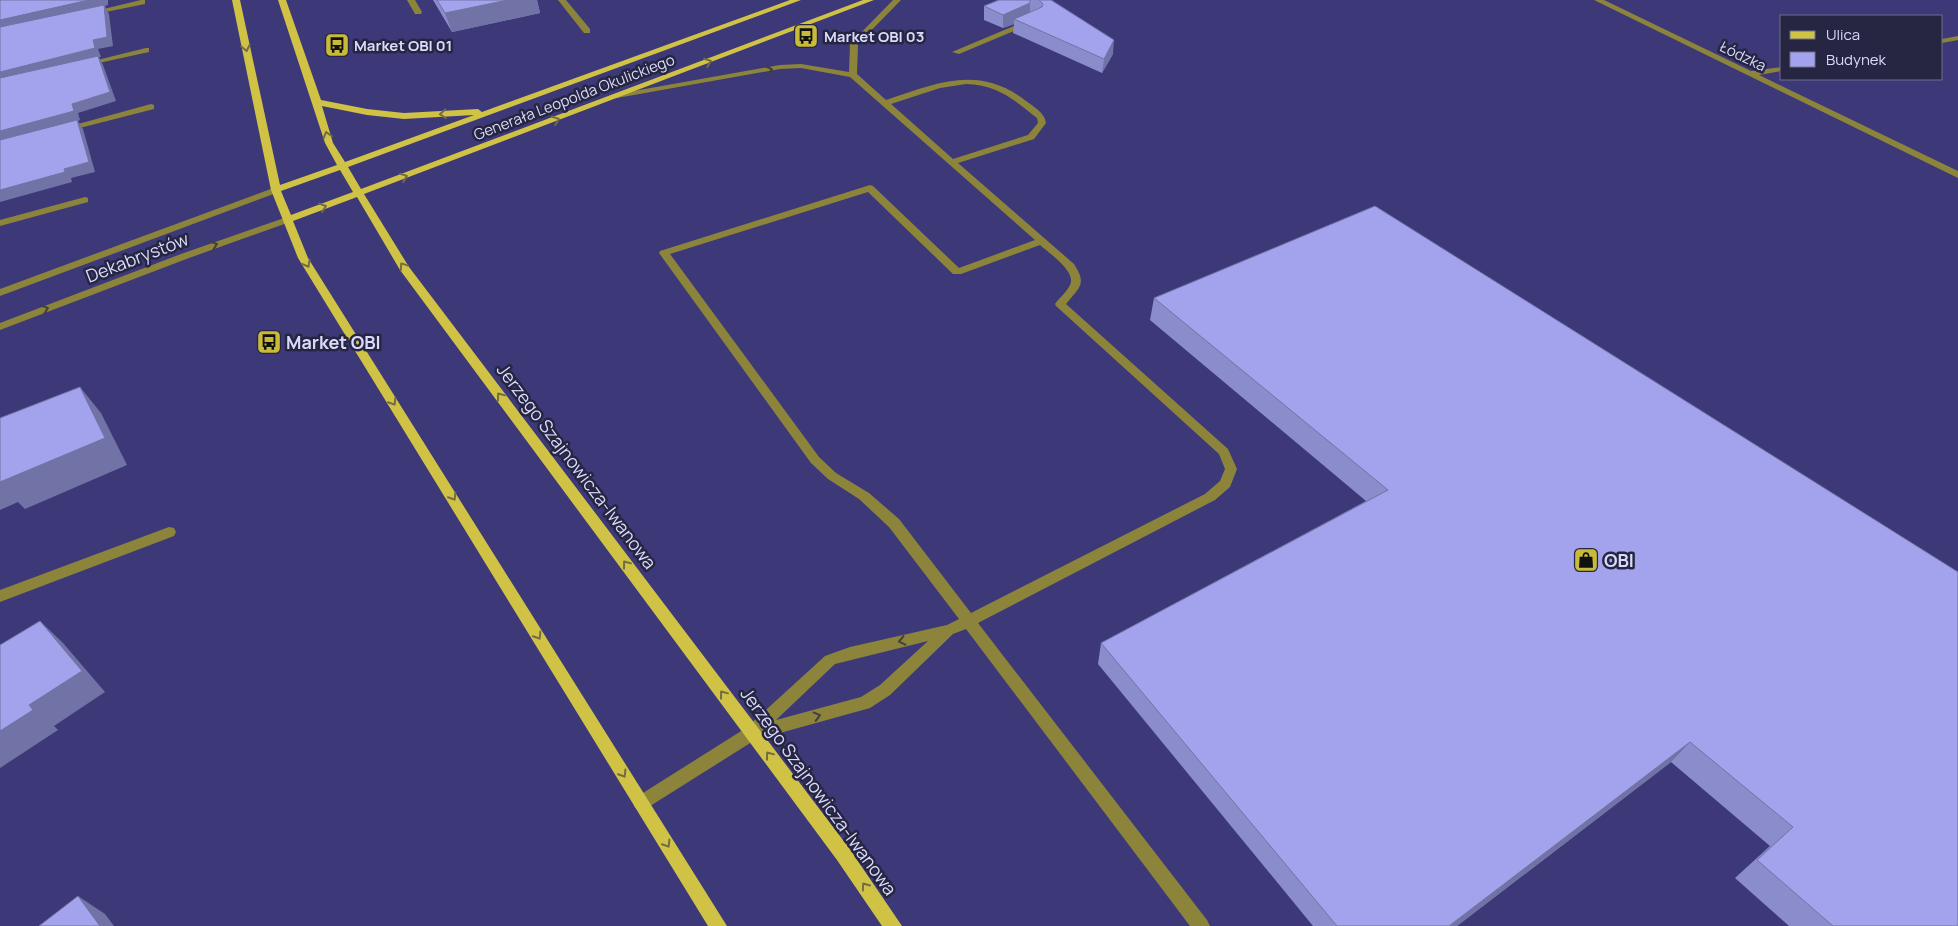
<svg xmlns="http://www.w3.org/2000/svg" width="1958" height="926" font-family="Manrope,sans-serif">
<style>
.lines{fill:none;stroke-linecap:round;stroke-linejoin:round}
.minor{fill:#8c843b;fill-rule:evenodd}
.major{fill:#d0c245;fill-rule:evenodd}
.wall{fill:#8b8ccb}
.shaded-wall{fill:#7172a5}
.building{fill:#a2a3ec;stroke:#7172a5}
.oneway{stroke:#726c44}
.oneway2{stroke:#403e41}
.labels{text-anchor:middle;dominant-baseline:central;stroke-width:5;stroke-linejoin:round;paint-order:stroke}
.far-poi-label{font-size:15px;font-weight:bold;fill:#dadbfa;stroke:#262643;text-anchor:start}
.far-street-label{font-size:15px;fill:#dadbfa;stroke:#262643}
.street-label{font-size:18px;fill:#dadbfa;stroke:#262643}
.poi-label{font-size:18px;font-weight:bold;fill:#dadbfa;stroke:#262643;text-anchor:start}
</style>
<rect width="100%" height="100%" fill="#3d3979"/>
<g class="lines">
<!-- minor -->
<path class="minor" d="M141,0H145V4L91,15L87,13Z
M407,0H415L422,12L421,14H415Z
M558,0H566L590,29V33H584Z
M893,0H901L858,44L857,74L886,100C937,83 979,64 1026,101C1034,107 1045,113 1046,123L1034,139L958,163L1074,264C1087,284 1080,287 1066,304L1228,449L1237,469L1230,487L1215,500L978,623L1207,920L1210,926H1190L966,629L953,634L890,695L870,708L755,740L647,808L641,811L635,808L633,803L635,798L746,728L825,656L850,647L947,625L959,619L889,527L859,499L828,479L811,463L659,253L660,251L870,185L873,186L959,268L1035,240L850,77L801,68L780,69L617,98L613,96L617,94L780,65L801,64L849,72L850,44ZM966,84C998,85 1013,99 1037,118L1038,123L1028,135L953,159L891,104L940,88ZM868,192L953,274H961L1040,245C1049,253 1077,272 1070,285C1067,292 1059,298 1055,304L1056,306L1219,454L1225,469L1220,481L1205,494L971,613L899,519L869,493L836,473L819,457L670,254ZM928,641L880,685L861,697L776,720L835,664Z
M1594,0H1604L1751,71L1782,67V71L1759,75L1958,171V178Z
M1026,21L1033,23L959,54L952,52Z
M1958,36V40L1942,43V39Z
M146,48H149V52L85,66L81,64Z
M151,104L154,105V109L64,132L60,129Z
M276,187L281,190L279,192L0,296V289Z
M85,197L88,198V202L0,226V220Z
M287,217L290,218V222L189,258L0,330V323L181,254Z
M169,527L174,528L176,532L174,536L0,602V590Z"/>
<!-- major -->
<path class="major" d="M232,0H240L280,185L337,165L325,143L278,0H286L321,100L367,109L404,113L478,109L482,112L790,0H801L348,167L361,189L863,0H874L364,194L409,267L849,848L902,926H882L837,860L400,270L357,197L293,221L308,258L727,926H708L298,258L271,190ZM322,106L367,115L404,119L474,115L345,162L333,143ZM340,170L353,192L291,215L281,191Z"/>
</g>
<!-- wall -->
<path class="wall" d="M433,0H537L540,13L452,32Z
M999,0H1051L1113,54L1102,73L1013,33L1014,24L1003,28L984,20V6Z
M1154,298L1958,926H1789L1735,878L1770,846L1671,762L1457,926H1313L1098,664L1101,643L1366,501L1150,320Z"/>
<!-- shaded-wall -->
<path class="shaded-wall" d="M89,0H108V5L105,6L109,14L113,46L98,49L101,57H99L103,65L116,101L78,113L80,120L78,121L83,129L95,172L71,178L72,182L0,202V20Z
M508,0H537L540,13L452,32L445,13Z
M1030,0V17L1014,19V24L1003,28V15Z
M1114,40L1113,54L1102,73L1104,59Z
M80,387L101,413L127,465L25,509L18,502L0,510V478Z
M40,621L63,643L105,692L54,726L58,730L0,768V731L29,705Z
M1690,742L1671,762L1457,926H1449Z
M78,896L105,914L114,926H100Z"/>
<!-- building -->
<path class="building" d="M0,0H89L0,20Z
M437,0H508L445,13Z
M999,0H1030V3L1003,15L984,6Z
M1039,0H1051L1114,40L1104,59L1014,19L1042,7L1043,4Z
M104,5L107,37L93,40L95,48L0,72V27Z
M98,56L110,92L72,104L74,111L0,131V78Z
M77,120L89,162L64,169L65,172L0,190V140Z
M1375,206L1958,572V926H1833L1757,860L1793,827L1690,742L1449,926H1337L1101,643L1388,490L1154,298Z
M80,387L105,438L0,482V418Z
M40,621L82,671L29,705L33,710L0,731V645Z
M78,896L100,926H39Z"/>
<!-- one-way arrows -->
<defs><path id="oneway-chevron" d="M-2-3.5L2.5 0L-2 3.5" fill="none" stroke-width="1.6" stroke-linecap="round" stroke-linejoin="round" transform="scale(1.25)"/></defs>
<g class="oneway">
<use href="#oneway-chevron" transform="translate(246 48) rotate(78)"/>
<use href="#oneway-chevron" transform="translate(708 62) rotate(-21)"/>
<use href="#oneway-chevron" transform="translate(443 114) rotate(177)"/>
<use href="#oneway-chevron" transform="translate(556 120) rotate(-21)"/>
<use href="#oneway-chevron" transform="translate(327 135) rotate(-106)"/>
<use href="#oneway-chevron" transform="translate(404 177) rotate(-21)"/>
<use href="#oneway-chevron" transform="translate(323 207) rotate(-19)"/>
<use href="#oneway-chevron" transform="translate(307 264) rotate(61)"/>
<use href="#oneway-chevron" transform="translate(403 266) rotate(-124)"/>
<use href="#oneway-chevron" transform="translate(500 396) rotate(-127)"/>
<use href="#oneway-chevron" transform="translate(393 402) rotate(58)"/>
<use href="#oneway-chevron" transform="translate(453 497) rotate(58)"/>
<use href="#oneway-chevron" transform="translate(626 564) rotate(-127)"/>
<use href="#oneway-chevron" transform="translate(538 636) rotate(58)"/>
<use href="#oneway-chevron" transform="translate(723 694) rotate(-127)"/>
<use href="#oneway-chevron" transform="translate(769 755) rotate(-127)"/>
<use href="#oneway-chevron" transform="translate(623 774) rotate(58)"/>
<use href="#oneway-chevron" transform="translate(667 844) rotate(58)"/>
<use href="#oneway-chevron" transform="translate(865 886) rotate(-125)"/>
</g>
<g class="oneway2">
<use href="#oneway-chevron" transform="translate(769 70) rotate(-12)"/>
<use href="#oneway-chevron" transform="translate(214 245) rotate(-19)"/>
<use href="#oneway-chevron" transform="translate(45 309) rotate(-21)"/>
<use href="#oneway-chevron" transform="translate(902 641) rotate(167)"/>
<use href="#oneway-chevron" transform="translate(817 716) rotate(-15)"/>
</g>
<!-- icons -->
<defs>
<symbol id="bus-square" viewBox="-11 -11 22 22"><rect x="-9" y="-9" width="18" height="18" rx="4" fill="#c9bb3a" stroke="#262643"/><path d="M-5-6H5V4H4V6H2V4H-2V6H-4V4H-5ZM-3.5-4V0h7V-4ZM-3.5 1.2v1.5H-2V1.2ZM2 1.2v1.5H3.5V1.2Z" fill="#111"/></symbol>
<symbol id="shop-square" viewBox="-11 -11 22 22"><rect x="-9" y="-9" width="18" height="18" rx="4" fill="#c9bb3a" stroke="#262643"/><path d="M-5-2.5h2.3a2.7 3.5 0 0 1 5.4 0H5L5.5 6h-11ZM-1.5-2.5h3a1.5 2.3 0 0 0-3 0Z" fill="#111"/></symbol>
</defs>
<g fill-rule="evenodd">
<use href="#bus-square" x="792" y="22" width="28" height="28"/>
<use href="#bus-square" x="323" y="31" width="28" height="28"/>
<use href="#bus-square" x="255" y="328" width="28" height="28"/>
<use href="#shop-square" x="1572" y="546" width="28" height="28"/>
</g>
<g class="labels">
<!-- far-poi labels -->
<g class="far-poi-label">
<text x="824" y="36">Market OBI 03</text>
<text x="354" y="45">Market OBI 01</text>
</g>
<!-- far-street labels -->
<g class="far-street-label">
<text transform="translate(1743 56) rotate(26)">Łódzka</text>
<text transform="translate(574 97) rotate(-21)">Generała Leopolda Okulickiego</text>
</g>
<!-- street labels -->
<g class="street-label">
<text transform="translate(137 257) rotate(-21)">Dekabrystów</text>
<text transform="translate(577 466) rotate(53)">Jerzego Szajnowicza-Iwanowa</text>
<text transform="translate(819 791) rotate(54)">Jerzego Szajnowicza-Iwanowa</text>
</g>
<!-- poi labels -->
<g class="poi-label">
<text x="286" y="342">Market OBI</text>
<text x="1604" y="560">OBI</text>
</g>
</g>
<!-- legend -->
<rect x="1780" y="15" width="162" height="65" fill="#262643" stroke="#6e6e8c"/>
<rect x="1790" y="31" width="25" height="8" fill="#d0c245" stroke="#6e6e8c"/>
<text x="1826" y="40" font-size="15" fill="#dadbfa">Ulica</text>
<rect x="1790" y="52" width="25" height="15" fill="#a2a3ec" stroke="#6e6e8c"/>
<text x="1826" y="65" font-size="15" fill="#dadbfa">Budynek</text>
</svg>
